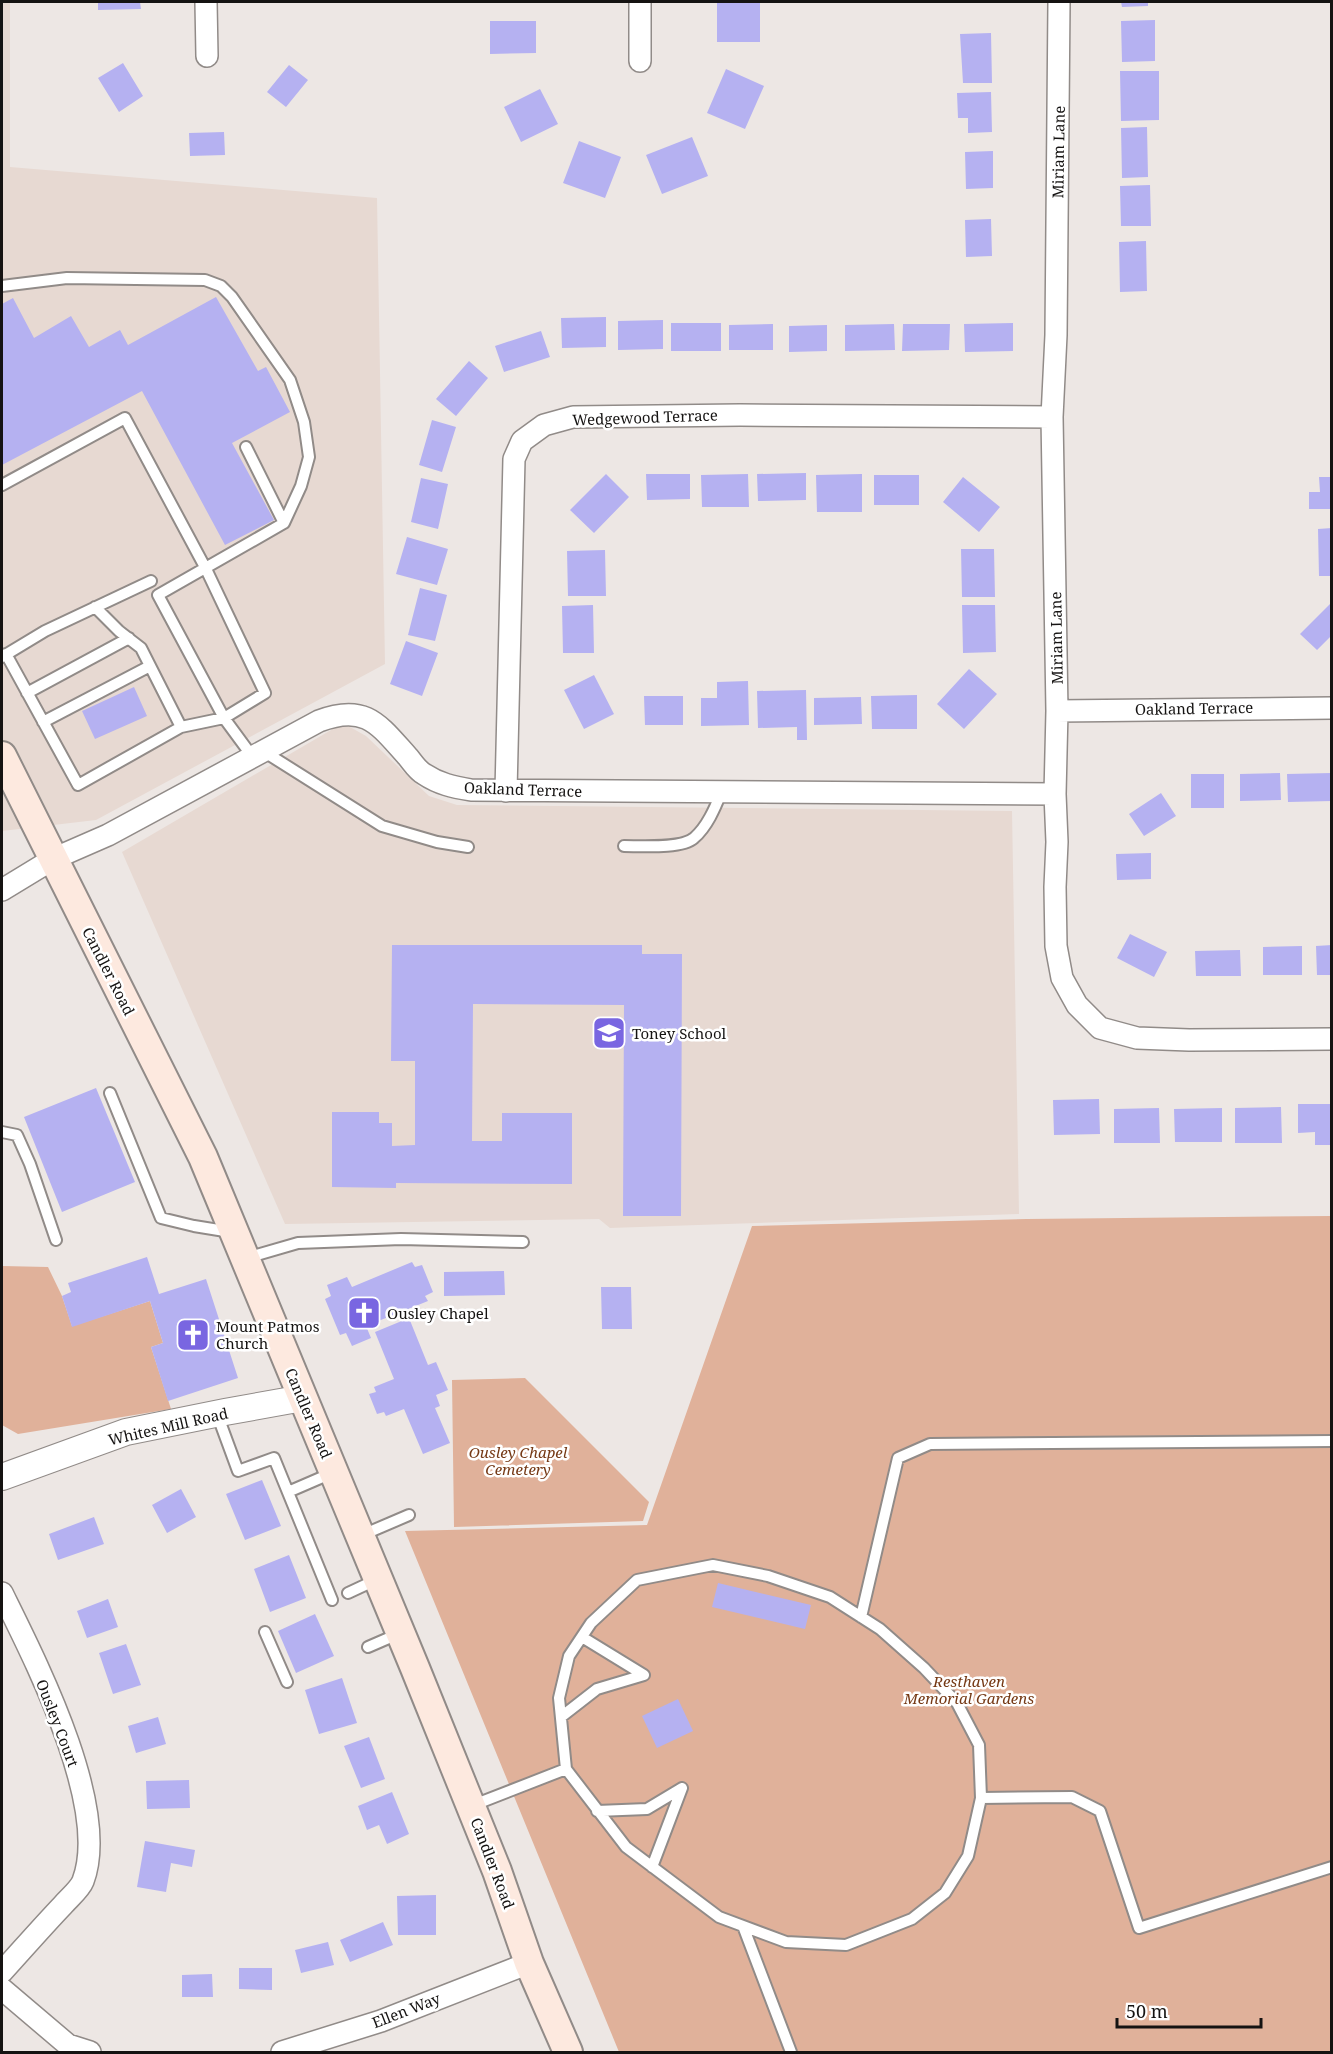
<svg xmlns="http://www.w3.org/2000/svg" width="1333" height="2054" font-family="'Noto Serif',serif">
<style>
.built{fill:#e7d9d2}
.green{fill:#e0b19a}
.building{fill:#b5b1f1}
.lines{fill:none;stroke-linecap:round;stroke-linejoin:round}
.service-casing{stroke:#918b88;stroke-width:14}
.minor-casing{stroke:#918b88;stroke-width:24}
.tertiary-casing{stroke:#918b88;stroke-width:28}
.secondary-casing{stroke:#918b88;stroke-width:32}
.service{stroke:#fff;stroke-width:10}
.minor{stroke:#fff;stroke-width:21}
.tertiary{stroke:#fff;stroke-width:26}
.secondary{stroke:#fde9df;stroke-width:28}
.labels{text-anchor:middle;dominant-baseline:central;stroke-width:5;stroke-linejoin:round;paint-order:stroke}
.street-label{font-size:15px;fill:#151312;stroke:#fff}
.poi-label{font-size:15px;fill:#151312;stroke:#fff;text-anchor:start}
.park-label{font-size:15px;font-style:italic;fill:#753915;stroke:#fff}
</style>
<rect width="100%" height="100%" fill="#ede7e4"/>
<!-- built -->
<path class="built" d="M2,2H10V167L377,198L385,664L96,820L2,831Z
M338,726L350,727L366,736L429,796L457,805L1012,811L1019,1214L610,1228L599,1219L285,1224L122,852Z"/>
<!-- green -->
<path class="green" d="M1331,1216V2052H619L405,1531L647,1525L752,1226L1027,1219Z
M2,1266L48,1267L62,1296L72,1326L150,1301L163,1343L151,1347L171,1409L18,1434L2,1425Z
M525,1378L649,1502L643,1521L454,1527L452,1380Z"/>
<!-- building -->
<path class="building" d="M98,2H140L141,9L98,10Z
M717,2H760V42H717Z
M1121,2H1148V6L1122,7Z
M1155,20V61L1122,62L1121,21Z
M490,21H536V53L490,54Z
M991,33L992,83H963L960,34Z
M123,63L143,96L119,112L98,78Z
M289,65L308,80L286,107L267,92Z
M726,69L764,86L745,129L707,113Z
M1120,71H1159V120L1121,121Z
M540,89L558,124L521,142L504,107Z
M991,92L992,132L968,133V118H958L957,93Z
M1147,127L1148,177L1122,178L1121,128Z
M224,132L225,155L190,156L189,133Z
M692,137L708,176L662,194L646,155Z
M579,141L621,157L605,198L563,183Z
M993,151V188L966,189L965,152Z
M1150,185L1151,226H1121L1120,186Z
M991,219L992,256L966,257L965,220Z
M1146,241L1147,291L1120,292L1119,242Z
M216,297L258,371L266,367L290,412L232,443L274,520L225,545L142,391L2,465V304L13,298L34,338L71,316L89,347L120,330L128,345Z
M606,317V347L562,348L561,318Z
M663,320V349L618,350V321Z
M671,323H721V351H671Z
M1013,323V351L965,352L964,324Z
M773,324V350H729V325Z
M894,324L895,350L845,351V325Z
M903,324H950L949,350L902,351Z
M827,325V351L789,352V326Z
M541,331L550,357L504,372L495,346Z
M469,361L488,378L456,416L436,399Z
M432,420L456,427L442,472L419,465Z
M806,473V500L758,501L757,474Z
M606,474L629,497L594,533L570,510Z
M646,474H690V499L647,500Z
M748,474L749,507H702L701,475Z
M862,474V512H817L816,475Z
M874,475H919V505H874Z
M963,477L1000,507L979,532L943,502Z
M1319,477H1332V509H1309V492H1320Z
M421,478L448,484L438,529L411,522Z
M1332,528V576H1319L1318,529Z
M407,537L448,549L437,585L396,574Z
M961,549H994L995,597H962Z
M605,550L606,596H568L567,551Z
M420,588L447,595L435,641L408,635Z
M1332,602V635L1317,650L1300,634Z
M593,605L594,653H563L562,606Z
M962,605H995L996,652L963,653Z
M406,641L438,653L422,696L390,684Z
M969,669L997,694L964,729L937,704Z
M594,675L614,714L584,729L564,690Z
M748,681L749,725L701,726V698H717V682Z
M134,687L147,716L95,739L82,711Z
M806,690L807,740H797V727L758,728L757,691Z
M917,695V729H872L871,696Z
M644,696H683V725H645Z
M861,697L862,724L814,725V698Z
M1280,773L1281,800L1240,801V774Z
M1332,773V801L1288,802L1287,774Z
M1191,774H1224V808H1191Z
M1161,793L1176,816L1144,836L1129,814Z
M1151,853V879L1117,880L1116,854Z
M1130,934L1167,952L1154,977L1117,958Z
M392,945H642V954H682L681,1216H623L624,1005L473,1004L472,1141H502V1113H572V1184L396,1183V1188L332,1187V1112H379V1123H392V1146L415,1145V1061H391Z
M1332,945V975H1317L1316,946Z
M1302,946V975H1263V947Z
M1240,950L1241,976H1196L1195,951Z
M96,1088L135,1182L62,1212L24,1117Z
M1099,1099L1100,1134L1054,1135L1053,1100Z
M1298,1104H1332V1145H1315V1132L1298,1133Z
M1281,1107L1282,1143H1235V1108Z
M1159,1108L1160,1143H1114V1109Z
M1222,1108V1142H1175L1174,1109Z
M147,1257L159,1294L206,1279L238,1378L168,1401L151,1347L163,1343L150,1301L72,1327L62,1296L71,1292L68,1283Z
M412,1262L415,1267L422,1265L433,1292L425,1296L428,1301L366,1326L371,1338L352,1346L346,1333L340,1335L325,1299L331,1296L327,1285L347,1277L352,1287Z
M504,1271L505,1295L444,1296V1272Z
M601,1287H631L632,1329H602Z
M409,1318L428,1365L436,1362L448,1390L436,1395L440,1406L435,1408L450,1443L423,1454L404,1409L386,1416L384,1412L377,1414L369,1394L376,1392L374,1387L394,1379L375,1332Z
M262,1480L281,1526L245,1540L226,1494Z
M181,1489L196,1517L167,1533L152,1505Z
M94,1517L104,1544L58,1560L49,1534Z
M289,1555L306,1598L270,1612L254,1569Z
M718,1583L811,1605L805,1629L712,1607Z
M108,1599L118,1627L87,1638L77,1611Z
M315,1614L334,1656L296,1673L278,1631Z
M126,1644L141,1685L113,1694L99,1653Z
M342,1678L357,1723L319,1734L305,1690Z
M678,1699L693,1731L657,1748L642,1716Z
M158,1717L166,1744L136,1753L128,1726Z
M369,1737L385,1779L361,1788L344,1746Z
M189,1780L190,1808L147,1809L146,1781Z
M392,1792L409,1834L387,1844L379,1825L367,1830L358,1806Z
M145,1841L195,1850L192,1867L171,1863L166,1892L137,1887Z
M436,1895V1935H398L397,1896Z
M383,1922L393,1945L350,1962L340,1940Z
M328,1942L334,1965L301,1973L295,1950Z
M239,1968H272V1990L239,1989Z
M212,1974L213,1997H182V1975Z"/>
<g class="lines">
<defs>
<path id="service" d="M2,286L67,278L205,280L221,286L232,297L290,380L304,422L309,457L301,486L284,523L158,595L224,718L252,756
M246,447L284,523
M2,485L125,418L206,569L265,693L224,718L181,727L78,785L6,654
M95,607L119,631L141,648L181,727
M2,657L45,631L151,581
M27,693L129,638
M43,722L150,666
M263,751L382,826L437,842L468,847
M624,846C641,846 682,849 694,838C707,827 715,808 721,793
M110,1093L161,1218L194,1226L231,1232
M2,1132L17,1135L30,1164L56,1240
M246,1258L298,1243L401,1239L523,1242
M217,1414L238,1471L274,1458L332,1600
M288,1492L332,1473
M360,1536L409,1515
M713,1565L768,1576L830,1597L880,1629L924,1668L957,1703L979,1745L981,1798L968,1856L945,1893L912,1919L846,1945L786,1942L719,1917L626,1847L566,1769L559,1698L569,1656L591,1623L637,1580Z
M348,1593L378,1579
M861,1617L898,1458L930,1444L1332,1441
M265,1632L287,1682
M368,1647L398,1634
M561,1717L597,1689L644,1675L582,1637
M981,1798L1072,1797L1100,1811L1139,1928L1332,1867
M471,1806L566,1769
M597,1811L647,1809L682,1788
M652,1867L682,1788
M743,1926L791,2052"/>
<path id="minor" d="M206,2L207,56
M640,2V61
M1059,2L1056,335L1052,417L1057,711L1055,794L1057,842L1055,887L1056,946L1062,978L1077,1005L1100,1028L1137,1038L1189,1040L1332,1039
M1057,711L1332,708
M506,791L514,459L522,441L544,425L573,417L740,415L1052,417
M2,890L53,859L108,835L319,721C366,703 379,725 408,757C413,763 417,770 424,774C439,784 453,787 471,790L1055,794
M2,1593C35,1660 111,1807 83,1881C80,1889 69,1898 63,1905C42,1927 22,1950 2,1972
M2,1989L68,2045L90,2052
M282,2052L381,2021L529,1963"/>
<path id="tertiary" d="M2,1477L126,1432L225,1412L303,1398"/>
<path id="secondary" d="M2,756L203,1157L415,1668L497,1871L529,1963L568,2052"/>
</defs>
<!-- service casing -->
<use href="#service" class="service-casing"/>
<!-- minor casing -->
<use href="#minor" class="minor-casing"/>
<!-- tertiary casing -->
<use href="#tertiary" class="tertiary-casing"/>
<!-- secondary casing -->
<use href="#secondary" class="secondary-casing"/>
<!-- service -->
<use href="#service" class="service"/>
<!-- minor -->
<use href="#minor" class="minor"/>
<!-- tertiary -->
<use href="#tertiary" class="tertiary"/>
<!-- secondary -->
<use href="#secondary" class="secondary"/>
</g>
<!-- icons -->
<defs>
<symbol id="school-square" viewBox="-11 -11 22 22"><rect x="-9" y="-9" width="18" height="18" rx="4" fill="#7966e1" stroke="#fff"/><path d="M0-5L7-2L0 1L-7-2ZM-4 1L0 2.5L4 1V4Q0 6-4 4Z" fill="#fff"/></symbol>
<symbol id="church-square" viewBox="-11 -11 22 22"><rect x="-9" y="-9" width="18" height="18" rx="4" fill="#7966e1" stroke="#fff"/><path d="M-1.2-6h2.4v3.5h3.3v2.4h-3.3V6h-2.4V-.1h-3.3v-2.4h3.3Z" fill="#fff"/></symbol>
</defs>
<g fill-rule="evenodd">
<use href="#school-square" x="590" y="1014" width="38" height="38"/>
<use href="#church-square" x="345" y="1294" width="38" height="38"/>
<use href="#church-square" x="174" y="1316" width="38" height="38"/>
</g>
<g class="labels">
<!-- street labels -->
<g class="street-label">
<text transform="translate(1058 152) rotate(-89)">Miriam Lane</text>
<text transform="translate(645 417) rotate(-2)">Wedgewood Terrace</text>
<text transform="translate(1056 638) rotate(-91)">Miriam Lane</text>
<text transform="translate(1194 708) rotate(-1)">Oakland Terrace</text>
<text transform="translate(523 789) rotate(2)">Oakland Terrace</text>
<text transform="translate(109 971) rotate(63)">Candler Road</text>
<text transform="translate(309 1413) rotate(67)">Candler Road</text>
<text transform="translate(168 1426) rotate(-13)">Whites Mill Road</text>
<text transform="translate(58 1723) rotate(69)">Ousley Court</text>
<text transform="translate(493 1863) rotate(69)">Candler Road</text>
<text transform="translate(406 2010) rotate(-21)">Ellen Way</text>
</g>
<!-- poi labels -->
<g class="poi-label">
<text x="632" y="1033">Toney School</text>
<text x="387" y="1313">Ousley Chapel</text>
<text x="216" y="1326">Mount Patmos<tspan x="216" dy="17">Church</tspan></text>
</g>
<!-- park labels -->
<g class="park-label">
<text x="518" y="1452">Ousley Chapel<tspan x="518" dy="17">Cemetery</tspan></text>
<text x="969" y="1681">Resthaven<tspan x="969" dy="17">Memorial Gardens</tspan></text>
</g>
</g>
<!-- border -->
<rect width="1333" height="2054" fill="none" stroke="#151312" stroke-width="6"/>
<!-- scale -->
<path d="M1117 2018v9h144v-9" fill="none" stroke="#151312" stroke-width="3"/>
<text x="1126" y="2018" font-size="18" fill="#151312" stroke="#ffffff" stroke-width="4.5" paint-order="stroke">50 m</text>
</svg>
